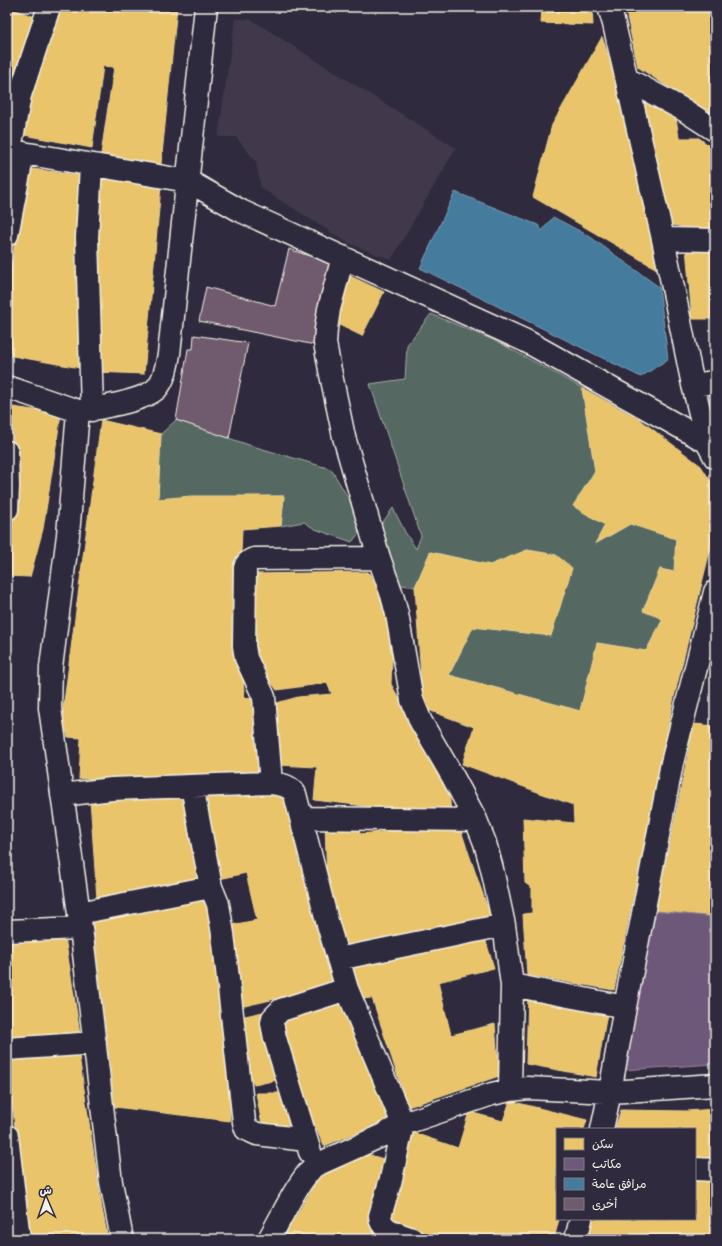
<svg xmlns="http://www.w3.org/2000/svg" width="722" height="1246" font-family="Caveat,'Playpen Sans Arabic',sans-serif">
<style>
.built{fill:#42384b}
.green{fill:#546862;stroke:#a4aca5}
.homes{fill:#e9c46a;stroke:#ecd290}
.offices{fill:#6d597a;stroke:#96879b}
.public{fill:#457b9d;stroke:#7a9eb4}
.building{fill:#705a6d;stroke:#f4f1e8}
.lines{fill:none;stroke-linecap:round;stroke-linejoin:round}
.street-casing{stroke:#f4f1e8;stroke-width:25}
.street{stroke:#2f2a3d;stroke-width:22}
</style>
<rect width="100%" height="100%" fill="#2f2a3d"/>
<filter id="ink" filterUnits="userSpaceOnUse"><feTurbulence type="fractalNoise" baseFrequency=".025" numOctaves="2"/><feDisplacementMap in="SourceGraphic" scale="8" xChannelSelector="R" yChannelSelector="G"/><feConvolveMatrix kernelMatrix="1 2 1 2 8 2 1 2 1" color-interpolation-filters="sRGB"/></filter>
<g filter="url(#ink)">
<!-- built -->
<path class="built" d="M235,19H250L456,148L391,260L348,243L261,188L256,162L236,137H218Z"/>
<!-- green -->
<path class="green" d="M431,314L498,342L582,388L595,471L573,506L605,525L595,544L630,524L676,539L674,572L660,569L643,610L663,619L646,651L597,643L580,711L449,675L473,627L551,635L572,568L556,555L528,550L490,565L431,552L415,587L395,584L380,526L393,508L405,532L416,549L421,536L370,384L405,379L407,345Z
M176,420L249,445L331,469L365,526L352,542L315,529L304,522L281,526L284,496L214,497L158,499L161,434Z"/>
<!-- homes -->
<path class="homes" d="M7,7L35,17L16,68L7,108Z
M60,7H177L161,164L101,154L114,67L103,66L92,148L24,135L26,96Z
M317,7H338L337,13Z
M542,7H592L593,25L541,23Z
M625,7H715V118L638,67Z
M602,37L617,82L662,272L533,197L552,125Z
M642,92L675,111L679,138H699L715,150V231L671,225Z
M25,168L84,176L86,369L7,355V296Z
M98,176L161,186L144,374L95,372Z
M686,247L715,250V319H692Z
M350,276L384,292L362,336L335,323Z
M582,388L639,419L701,466L715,488V530L674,697L614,990L527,975L523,914L532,913V888L525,883L523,818L574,823L573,805L462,764L474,727L423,708L415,587L430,552L490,565L527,550L556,555L572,568L551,636L473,627L449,675L580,711L597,643L646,651L663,619L643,611L660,569L674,572L676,539L630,524L595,544L605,525L573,506L595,471Z
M13,407L61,414L43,529L30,577L7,576V533L12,517Z
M101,420L161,434L158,499L191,496H284L281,526L242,529L240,577L244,698L260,697L261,772L79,779L81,738L68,737L62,717Z
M368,572L388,602L393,629L391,684L421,739L449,786L451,816L314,800L317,767L278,765L273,704L298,697L332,694L327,683L277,690L248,652L254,574Z
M694,724L715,726V917L656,911Z
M186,791L200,886L97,899L90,799Z
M267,791L291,803L298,859L324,938L341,984L240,1007L226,926L257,920L246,873L215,880L200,797Z
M357,822L360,834L459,825L491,918L344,953L327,882L325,824Z
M213,899L229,1055L230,1121L115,1107L93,922Z
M484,935L494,968L438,982L451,1035L495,1024L499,1076L408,1107L372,998L360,999L352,961Z
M7,936L65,937L80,1035L7,1042Z
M528,994L607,1013L596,1077L526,1064Z
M337,997L397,1116L324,1146L281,1047L283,1028L290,1015Z
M263,1012L282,1079L254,1085L241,1055L236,1018Z
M78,1049L102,1209L108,1239H29L7,1063V1054Z
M256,1093H287L297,1132L263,1130Z
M510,1101L587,1120L584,1129H557V1219H559L554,1239H442L384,1222L414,1133L458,1148L469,1112L503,1121Z
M715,1109V1160H695V1129H615L621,1110L687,1111Z
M363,1153L394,1162L369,1225L402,1239H283L321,1173Z
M695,1172L715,1179V1239H588L594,1219H695Z"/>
<!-- offices -->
<path class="offices" d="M656,911L715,917V1064L623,1070Z"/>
<!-- public -->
<path class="public" d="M455,192L538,225L542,231L553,217L589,236L659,287L668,359L641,377L420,268Z"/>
<!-- building -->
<path class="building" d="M289,249L333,264L315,345L199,321L206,287L275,306Z
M194,335L248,343L229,438L176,420L188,349H193Z"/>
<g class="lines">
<defs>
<path id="street" d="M609,7L614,24L663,239L693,385L707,442
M627,79L684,110L715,130
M7,149L23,153L188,181L241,211L526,341L707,442L715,457
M10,149L20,95L49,7
M91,165L87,238L92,410
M7,235L23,153
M663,239L715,240
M343,257L329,309L326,329L325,343L330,370L344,437L379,558L392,595L397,614L412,700L421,722L453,777L476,820L485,843L492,869L504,925L512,985L510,1090
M693,385L715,382
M7,387L78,411
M7,452L8,486L7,509
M271,783L264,697L246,658L244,646L245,568C246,563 248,561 254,559L379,558
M192,786L211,887L218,904L223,934L244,1122L246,1129L257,1134L306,1140
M62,795L112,789L271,783C282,785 289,785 295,794L327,921L347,989L403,1124L391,1179L380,1216C380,1231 400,1234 412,1239
M301,818L476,820
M79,913L211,887
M7,931L81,928
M338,959L504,925
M512,985L625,1007
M7,1049L95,1043
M602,1129L610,1092L625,1007L672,763L715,592
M7,1136L19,1239
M310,1152L275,1038L272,1023L273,1018L281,1010L347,989
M695,1169L715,1170
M122,1239L111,1182L81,928L54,736L50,708L51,667L68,535L78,411C96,409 145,401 157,388C165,379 167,365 169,354L206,7
M269,1239C283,1215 295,1186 314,1166L383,1135L403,1124L492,1094L510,1090L528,1088L610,1092L715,1085
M576,1239L581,1219"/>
</defs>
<!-- street casing -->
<use href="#street" class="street-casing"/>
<!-- street -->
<use href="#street" class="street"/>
</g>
</g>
<!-- margin -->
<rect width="722" height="1246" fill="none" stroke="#2f2a3d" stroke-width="24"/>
<rect x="12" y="12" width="698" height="1222" fill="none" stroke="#f4f1e8" stroke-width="1.5" filter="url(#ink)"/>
<!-- legend -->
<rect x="556" y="1128" width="140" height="92" fill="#2f2a3d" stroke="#7e7a81"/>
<rect x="564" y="1138" width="20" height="12" fill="#e9c46a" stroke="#7e7a81"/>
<text x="592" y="1148" font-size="12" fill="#f4f1e8">سكن</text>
<rect x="564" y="1158" width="20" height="12" fill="#6d597a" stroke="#7e7a81"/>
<text x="592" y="1168" font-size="12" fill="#f4f1e8">مكاتب</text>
<rect x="564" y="1178" width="20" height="12" fill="#457b9d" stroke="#7e7a81"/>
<text x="592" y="1188" font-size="12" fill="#f4f1e8">مرافق عامة</text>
<rect x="564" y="1198" width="20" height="12" fill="#705a6d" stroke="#7e7a81"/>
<text x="592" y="1208" font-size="12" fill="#f4f1e8">أخرى</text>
<!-- north arrow -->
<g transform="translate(46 1200) rotate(358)" stroke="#2f2a3d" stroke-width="3" paint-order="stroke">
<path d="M0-3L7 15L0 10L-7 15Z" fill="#f4f1e8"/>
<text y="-6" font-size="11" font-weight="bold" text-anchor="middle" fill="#f4f1e8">ش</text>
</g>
</svg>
